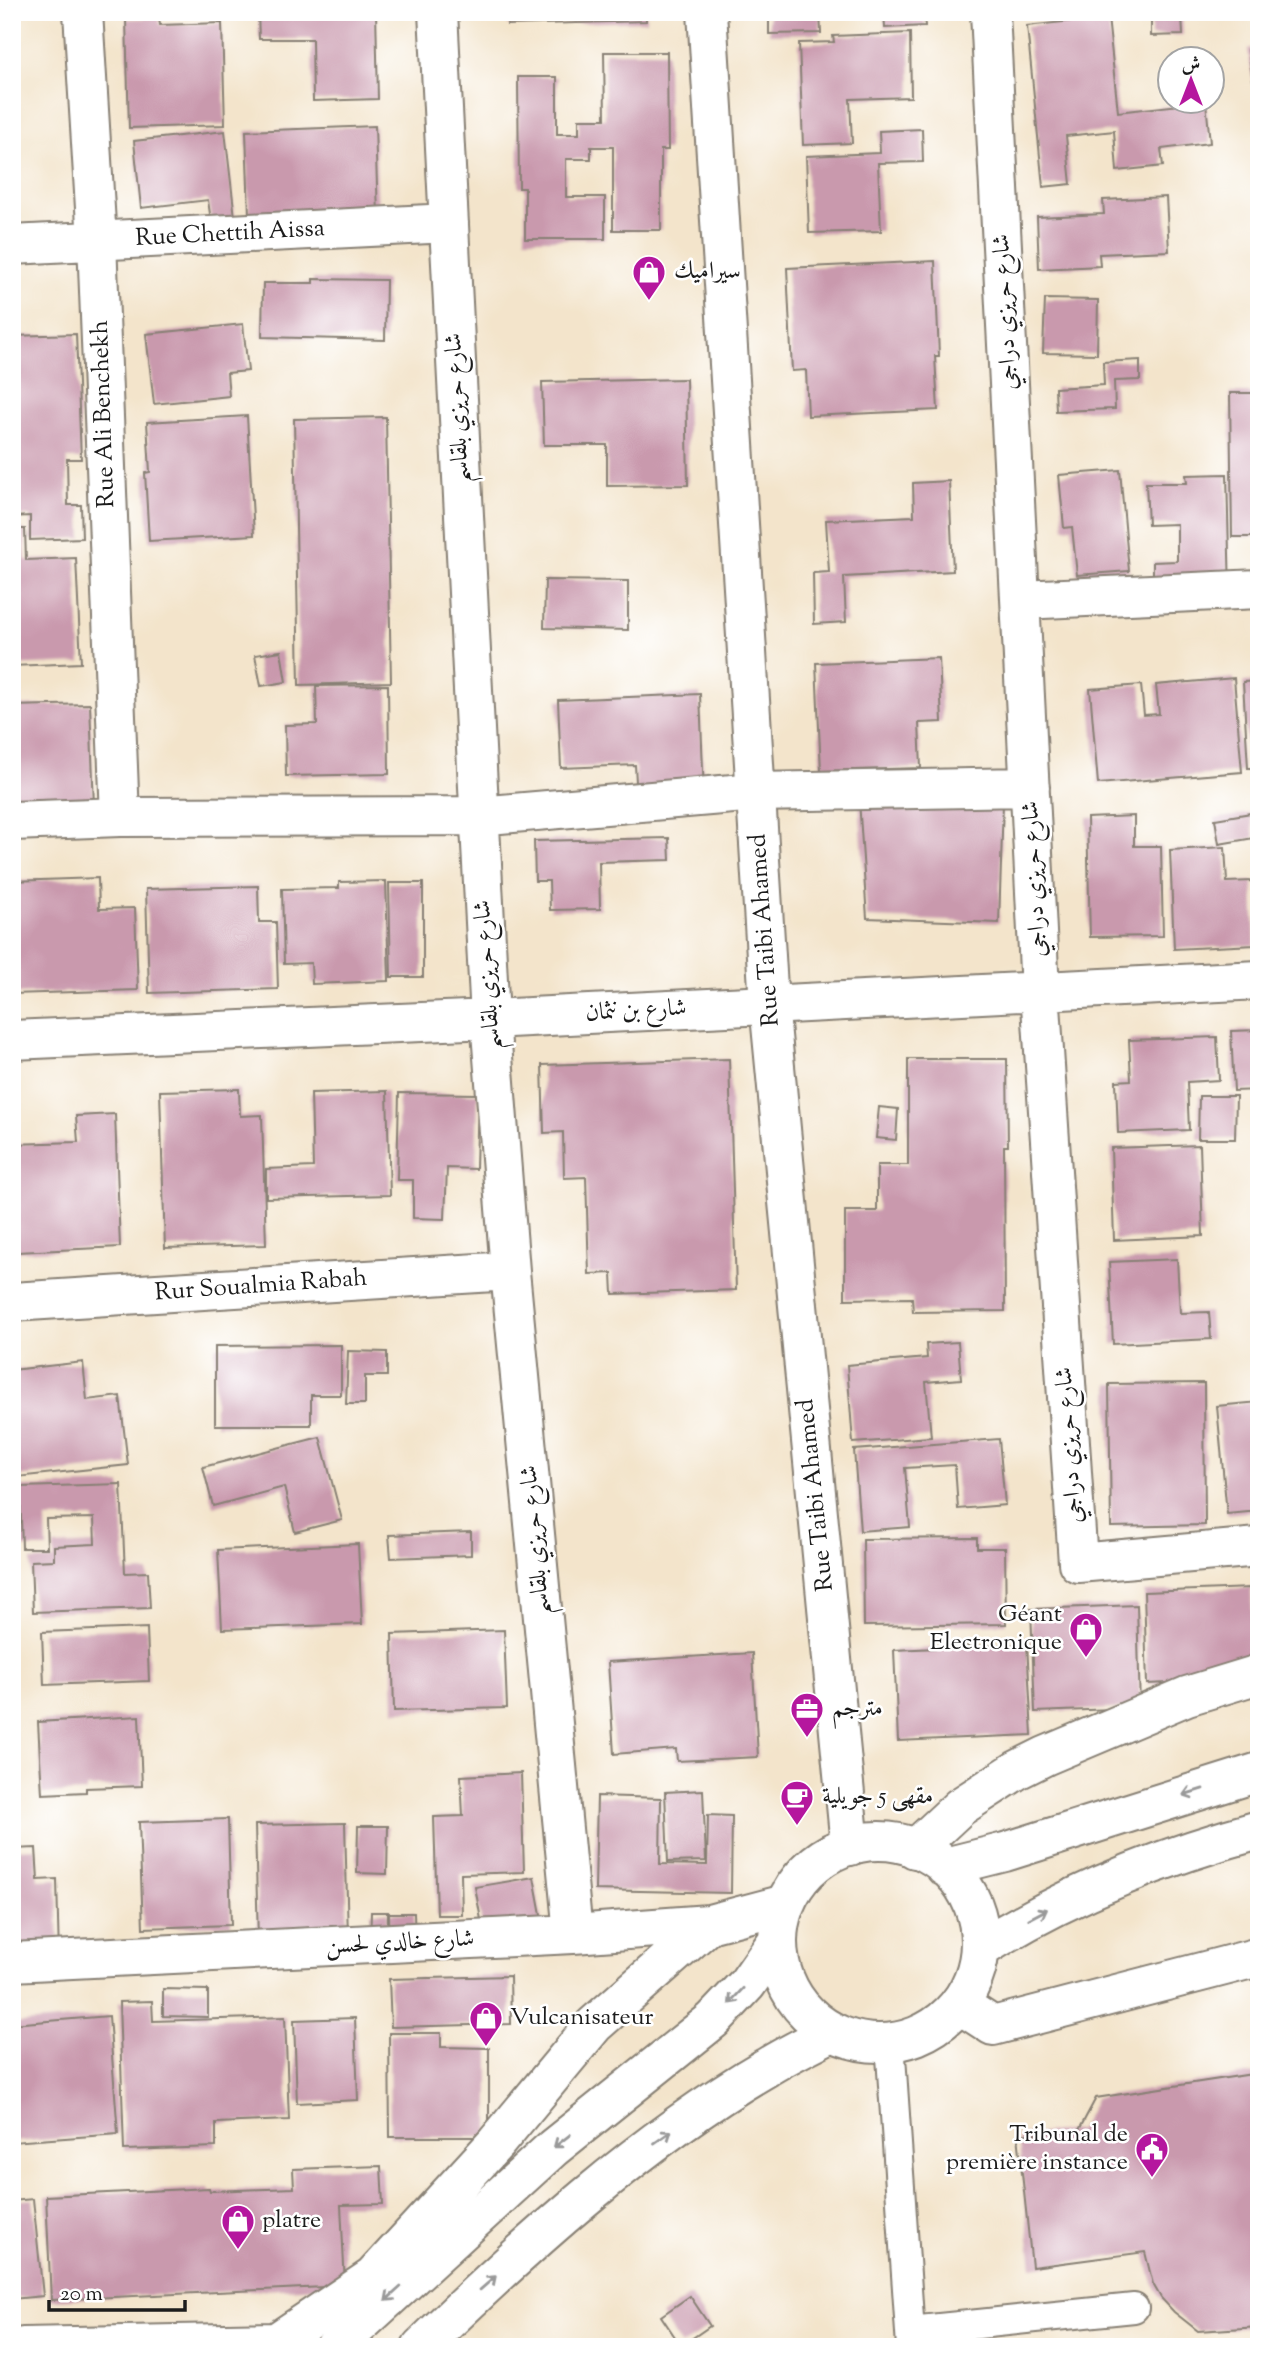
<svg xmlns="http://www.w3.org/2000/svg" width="1271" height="2359" font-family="'Sorts Mill Goudy',Amiri,serif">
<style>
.building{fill:#c999ad}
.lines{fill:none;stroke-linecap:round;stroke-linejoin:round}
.service-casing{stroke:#888074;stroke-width:32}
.minor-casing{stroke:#888074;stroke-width:42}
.tertiary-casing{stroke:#888074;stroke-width:42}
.primary-casing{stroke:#888074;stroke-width:42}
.service{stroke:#fff;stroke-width:28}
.minor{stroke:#fff;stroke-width:38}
.tertiary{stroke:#fff;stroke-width:38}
.primary{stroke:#fff;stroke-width:38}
.oneway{stroke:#999}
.labels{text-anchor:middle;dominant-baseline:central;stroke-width:5;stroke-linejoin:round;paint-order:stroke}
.street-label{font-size:24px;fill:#1c1c1c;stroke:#fff}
.poi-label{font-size:24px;fill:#1c1c1c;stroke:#fff;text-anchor:start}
</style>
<rect width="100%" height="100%" fill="#fff"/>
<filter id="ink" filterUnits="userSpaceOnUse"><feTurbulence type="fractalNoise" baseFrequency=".0143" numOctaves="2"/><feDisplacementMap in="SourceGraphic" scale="14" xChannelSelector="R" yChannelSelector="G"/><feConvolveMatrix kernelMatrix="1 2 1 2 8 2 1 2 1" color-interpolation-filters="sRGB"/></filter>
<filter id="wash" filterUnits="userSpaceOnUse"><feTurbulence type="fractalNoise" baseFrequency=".00686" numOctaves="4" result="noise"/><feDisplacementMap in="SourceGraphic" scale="28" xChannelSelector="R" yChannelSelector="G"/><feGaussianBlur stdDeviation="1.57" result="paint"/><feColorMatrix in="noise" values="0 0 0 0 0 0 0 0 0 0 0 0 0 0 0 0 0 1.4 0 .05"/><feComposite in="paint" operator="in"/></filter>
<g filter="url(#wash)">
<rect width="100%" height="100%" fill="#f3e4cb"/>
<g id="blocks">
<!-- building -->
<path class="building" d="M258,12H376L378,99L313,101L312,39H259Z
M507,12H646V21L507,25Z
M769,12H820L821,33L769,34Z
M884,12H924L925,26L885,28Z
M1182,15L1183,35L1151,36V16Z
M1108,17L1118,112L1206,102L1210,143L1161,149L1163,166L1117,171L1114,131L1066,136L1071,184L1043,187L1027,26Z
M159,18L160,25L222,23L225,125L129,128L126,19Z
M910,33L911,97L850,99L852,143L803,145L799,43L834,42L833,36Z
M1259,48V108H1257L1248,49Z
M604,52H667L668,150H661V230H613V147H591V159H566V197H605V239H525V188H519L518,77H557V134H579V119H605Z
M375,126L378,216L250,243L246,131Z
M922,129L923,162L878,163L881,231L809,233L806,156L880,153L879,131Z
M225,131L236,226L212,228L208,200L141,208L134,141Z
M1166,197L1169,251L1099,254L1100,266L1039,269L1037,217L1104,214L1103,200Z
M935,261L939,356H935L938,410L808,416L806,370L792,371L787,268Z
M313,279L386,280L385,340L262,337L263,283H313Z
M1045,299L1098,300L1097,354L1043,353Z
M243,324L248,371L227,373L229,396L154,404L146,334Z
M76,334L81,459H67L68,505H81L82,538L30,540V516L12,517V336Z
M1140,360V380L1114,381L1115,409L1056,411L1055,388L1104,385L1103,362Z
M686,379L688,485L607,486V445H544L542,382Z
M1230,393H1259V537H1232Z
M247,416L254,535L149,541L145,473L150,472L147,422Z
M386,417L391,682L299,685L294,419Z
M1120,470L1129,571L1077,575L1072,527L1064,528L1059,475Z
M1227,474L1230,594L1153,595V562L1177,561V524L1148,525L1146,483H1187L1186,475Z
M949,481L953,571L844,577L846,622L814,624L813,573L829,572L826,520L914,516L913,483Z
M12,529H25L26,560L76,558L81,663L12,666Z
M545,580L628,581V630L544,628Z
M281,651L286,682L261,686L255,655Z
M939,658L942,722L919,723L921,768L821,771L816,663Z
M1234,678L1242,772L1098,784L1090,689L1141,685L1144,715L1159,714L1156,685Z
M1259,681V768H1248L1243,682Z
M388,685L389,774L286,776L285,725L317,724L316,686Z
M700,694L704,796L637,799L635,765L561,768L558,700Z
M90,704L94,807L12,810V706Z
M859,800L1003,803L999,923L867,918Z
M1251,813L1254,838L1219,844L1215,819Z
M1134,816V846H1161L1163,936L1090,937L1087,818Z
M669,838L670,860L599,862L600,909L550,910L549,881H535L534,841Z
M1225,847L1227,882L1253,881L1255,945L1174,949L1170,850Z
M98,878L99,909L135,908L138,990L12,994V881Z
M386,881L389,981L312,984L311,963L284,964L282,889L339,888V882Z
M389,883H423V977H391Z
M258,886L259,922H276L278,989L149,993L146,889Z
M1259,1030V1090L1234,1091L1231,1031Z
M1217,1037L1219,1080L1187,1082L1189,1130L1118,1133L1116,1081L1131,1080L1129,1040Z
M729,1059L736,1290L613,1294L612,1273L589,1274L586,1177L564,1178L563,1132L544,1133L542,1065Z
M908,1059H1007L1008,1146H1004L1005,1311L913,1312L912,1298L845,1299V1211H877V1165H908Z
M239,1089L240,1116L262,1115L266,1245L165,1248L160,1091Z
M387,1091L390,1195L266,1198V1169L313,1167L311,1093Z
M399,1093L478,1094L476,1169L447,1168L445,1219L413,1218V1180H397Z
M1199,1096H1236L1235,1139H1198Z
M879,1107L898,1109L896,1140L876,1138Z
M115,1114L120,1247L17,1252L12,1144L78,1142L76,1116Z
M1200,1145L1203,1236L1114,1240L1111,1148Z
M1177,1259L1180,1313L1209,1312L1211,1339L1113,1344L1109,1262Z
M958,1342L961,1379L926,1382L931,1437L853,1443L847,1365L927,1358L926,1344Z
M341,1345V1395H311V1425H215V1346Z
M348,1351L387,1352V1376H365V1404H346Z
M83,1362L87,1400L120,1396L128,1465L17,1477L12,1448V1370Z
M1204,1383L1205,1525L1111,1527L1109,1384Z
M1259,1402V1511L1227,1514L1217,1406Z
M320,1437L342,1520L295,1532L284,1487L213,1506L203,1467Z
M999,1439L1005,1505L958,1509L955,1465L905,1468L910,1527L860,1531L854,1450Z
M121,1484L125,1573L148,1572L150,1608L33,1612L31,1561L54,1560V1546L95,1544L94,1518L46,1519L47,1548H22L20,1487Z
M471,1532V1555L391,1558L389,1535Z
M977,1538V1548H1005L1006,1624L864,1626L863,1539Z
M358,1544L362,1624L222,1629L218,1550Z
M1251,1588L1256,1679L1147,1684L1144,1592Z
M1137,1605L1140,1708L1035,1712L1031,1609Z
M147,1628L149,1681L44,1685L42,1632Z
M504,1630L507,1708L394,1711L392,1634Z
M1027,1644L1032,1735L898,1741L894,1650Z
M752,1653L758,1757L677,1761L676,1749L614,1754L608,1662Z
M139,1716L142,1786L86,1788V1792L42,1794L38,1722Z
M521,1773L524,1872L461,1874L462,1915H437L434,1817L463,1816L461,1776Z
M703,1790L706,1861L668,1862L665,1792Z
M597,1796L661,1798L660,1864L707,1865L708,1815L732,1816L731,1893L595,1890Z
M228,1819L231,1925L143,1928L139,1822Z
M345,1823L348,1938L258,1941L255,1825Z
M358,1826H388L387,1874L357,1873Z
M36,1848L38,1880L57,1879L59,1958L12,1960V1849Z
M534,1877L543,1925L484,1936L475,1887Z
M371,1912H388L387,1946L370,1945Z
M389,1913H414L415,1944L390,1945Z
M510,1976L511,2024L391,2027L389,1979Z
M163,1989L208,1990V2017L163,2016Z
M152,2001L153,2021L285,2017L289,2120L216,2123V2147L124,2150L119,2002Z
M109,2016L118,2134L12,2142V2024Z
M355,2018L358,2100L297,2103L294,2020Z
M389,2033H441V2047L489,2048V2137H390Z
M1259,2073V2327L1198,2331L1174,2312L1161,2298L1153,2284L1145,2252L1032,2267L1018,2135L1079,2130L1096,2098Z
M381,2166L383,2204L341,2205L345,2286L51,2300L46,2196L209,2188L210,2191L294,2188L293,2169Z
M33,2199L43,2296L12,2299V2201Z
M690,2296L710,2326L681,2346L661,2316Z"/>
</g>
</g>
<g filter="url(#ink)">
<use href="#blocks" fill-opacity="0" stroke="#888074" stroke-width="2"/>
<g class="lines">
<defs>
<path id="service" d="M890,2042L911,2347
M910,2331L1134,2308"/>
<path id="minor" d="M83,12L97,241L120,817
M438,12L490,1019L510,1271L573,1934
M990,12L1040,990L1078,1563L1259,1547
M12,245L449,223
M1021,600L1259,589
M12,821L120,817L478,816L756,792L1030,787
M12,1040L490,1019L1259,980
M12,1302L510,1271
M915,1849L960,1807L1017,1770L1045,1756L1187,1696L1259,1674
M12,1962L573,1934L709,1924L785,1904
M959,2004L993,2026L1259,1957
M23,2347L275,2342
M269,2347L373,2277L496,2143L594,2025L709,1924"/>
<path id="tertiary" d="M707,12L769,1004L850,1846"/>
<path id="primary" d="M778 1942a101 101 0 1 1 202 0a101 101 0 1 1-202 0Z
M945,1867L1005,1852L1259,1772
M980,1949C1067,1894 1160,1857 1259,1830
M335,2347L553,2148L713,2020L747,1984L777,1941
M421,2347C525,2246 642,2140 767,2067C788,2054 811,2043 832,2032"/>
</defs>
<!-- service casing -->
<use href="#service" class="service-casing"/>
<!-- minor casing -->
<use href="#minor" class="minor-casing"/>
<!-- tertiary casing -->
<use href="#tertiary" class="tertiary-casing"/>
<!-- primary casing -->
<use href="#primary" class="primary-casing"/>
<!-- service -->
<use href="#service" class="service"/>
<!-- minor -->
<use href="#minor" class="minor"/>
<!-- tertiary -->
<use href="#tertiary" class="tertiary"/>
<!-- primary -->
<use href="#primary" class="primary"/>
</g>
<!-- one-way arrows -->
<defs><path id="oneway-shaft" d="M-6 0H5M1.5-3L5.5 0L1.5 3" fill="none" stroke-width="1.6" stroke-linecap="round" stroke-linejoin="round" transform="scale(1.75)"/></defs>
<g class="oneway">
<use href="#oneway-shaft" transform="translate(1193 1792) rotate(163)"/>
<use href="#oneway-shaft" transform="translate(1038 1914) rotate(-28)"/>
<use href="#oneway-shaft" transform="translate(736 1996) rotate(133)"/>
<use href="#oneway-shaft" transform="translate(663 2137) rotate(-35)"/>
<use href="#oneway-shaft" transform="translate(562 2141) rotate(142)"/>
<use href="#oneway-shaft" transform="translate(488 2283) rotate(-41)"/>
<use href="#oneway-shaft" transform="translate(393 2294) rotate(138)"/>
</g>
</g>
<!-- icons -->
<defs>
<symbol id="shop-pin" viewBox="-11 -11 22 30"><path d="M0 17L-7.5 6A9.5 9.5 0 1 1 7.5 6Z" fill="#b5179e" stroke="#fff"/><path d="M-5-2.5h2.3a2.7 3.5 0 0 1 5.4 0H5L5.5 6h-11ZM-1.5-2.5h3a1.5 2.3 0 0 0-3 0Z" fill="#fff"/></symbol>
<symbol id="office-pin" viewBox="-11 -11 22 30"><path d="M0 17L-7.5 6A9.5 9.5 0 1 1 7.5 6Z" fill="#b5179e" stroke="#fff"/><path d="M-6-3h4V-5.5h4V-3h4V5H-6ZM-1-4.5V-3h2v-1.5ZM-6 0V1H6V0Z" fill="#fff"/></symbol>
<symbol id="cafe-pin" viewBox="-11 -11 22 30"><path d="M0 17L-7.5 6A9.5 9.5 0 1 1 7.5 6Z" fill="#b5179e" stroke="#fff"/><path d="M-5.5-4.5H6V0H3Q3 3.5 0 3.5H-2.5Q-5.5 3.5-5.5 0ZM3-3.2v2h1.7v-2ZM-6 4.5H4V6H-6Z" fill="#fff"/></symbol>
<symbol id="civic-pin" viewBox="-11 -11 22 30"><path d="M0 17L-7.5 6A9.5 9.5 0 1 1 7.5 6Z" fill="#b5179e" stroke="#fff"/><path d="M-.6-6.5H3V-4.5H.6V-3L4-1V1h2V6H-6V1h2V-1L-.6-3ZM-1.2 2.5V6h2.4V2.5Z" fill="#fff"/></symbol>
</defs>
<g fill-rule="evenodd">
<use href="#shop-pin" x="630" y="253" width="38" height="52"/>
<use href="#shop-pin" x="1067" y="1610" width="38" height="52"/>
<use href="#office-pin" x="788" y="1690" width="38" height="52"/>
<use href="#cafe-pin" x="778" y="1778" width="38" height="52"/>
<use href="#shop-pin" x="467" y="1999" width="38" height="52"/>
<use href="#civic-pin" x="1133" y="2130" width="38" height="52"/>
<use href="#shop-pin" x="219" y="2202" width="38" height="52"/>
</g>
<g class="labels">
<!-- street labels -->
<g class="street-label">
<text transform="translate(230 234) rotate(-3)">Rue Chettih Aissa</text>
<text transform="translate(1006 312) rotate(-93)">شارع حريزي دراجي</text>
<text transform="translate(458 408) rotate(-93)">شارع حريزي بلقاسم</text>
<text transform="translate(104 414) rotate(-92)">Rue Ali Benchekh</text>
<text transform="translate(1035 879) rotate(-93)">شارع حريزي دراجي</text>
<text transform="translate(765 930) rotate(-94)">Rue Taibi Ahamed</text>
<text transform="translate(488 975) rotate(-94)">شارع حريزي بلقاسم</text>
<text transform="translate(636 1011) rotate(-3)">شارع بن نثمان</text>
<text transform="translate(261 1286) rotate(-4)">Rur Soualmia Rabah</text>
<text transform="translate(1070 1445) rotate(-94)">شارع حريزي دراجي</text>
<text transform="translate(816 1495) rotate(-96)">Rue Taibi Ahamed</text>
<text transform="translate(536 1540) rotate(-95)">شارع حريزي بلقاسم</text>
<text transform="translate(400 1943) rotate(-3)">شارع خالدي لحسن</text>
</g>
<!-- poi labels -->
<g class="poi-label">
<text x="674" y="272">سيراميك</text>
<text x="1062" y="1615" text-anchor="end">Géant<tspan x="1062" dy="28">Electronique</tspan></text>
<text x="832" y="1709">مترجم</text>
<text x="822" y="1797">مقهى 5 جويلية</text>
<text x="510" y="2018">Vulcanisateur</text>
<text x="1128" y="2135" text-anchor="end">Tribunal de<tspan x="1128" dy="28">première instance</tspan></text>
<text x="262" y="2221">platre</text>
</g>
</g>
<!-- margin -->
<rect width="1271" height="2359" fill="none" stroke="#fff" stroke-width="42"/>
<!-- north arrow -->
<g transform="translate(1191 80)"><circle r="33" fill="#ffffff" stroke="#a4a4a4" stroke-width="2"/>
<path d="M0-5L12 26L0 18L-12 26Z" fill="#b5179e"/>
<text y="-10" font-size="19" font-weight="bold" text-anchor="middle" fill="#1c1c1c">ش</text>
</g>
<!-- scale -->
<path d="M49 2300v10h136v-10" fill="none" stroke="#1c1c1c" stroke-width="3.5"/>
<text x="60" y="2300" font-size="21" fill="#1c1c1c" stroke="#ffffff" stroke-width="5" paint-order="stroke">20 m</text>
</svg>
